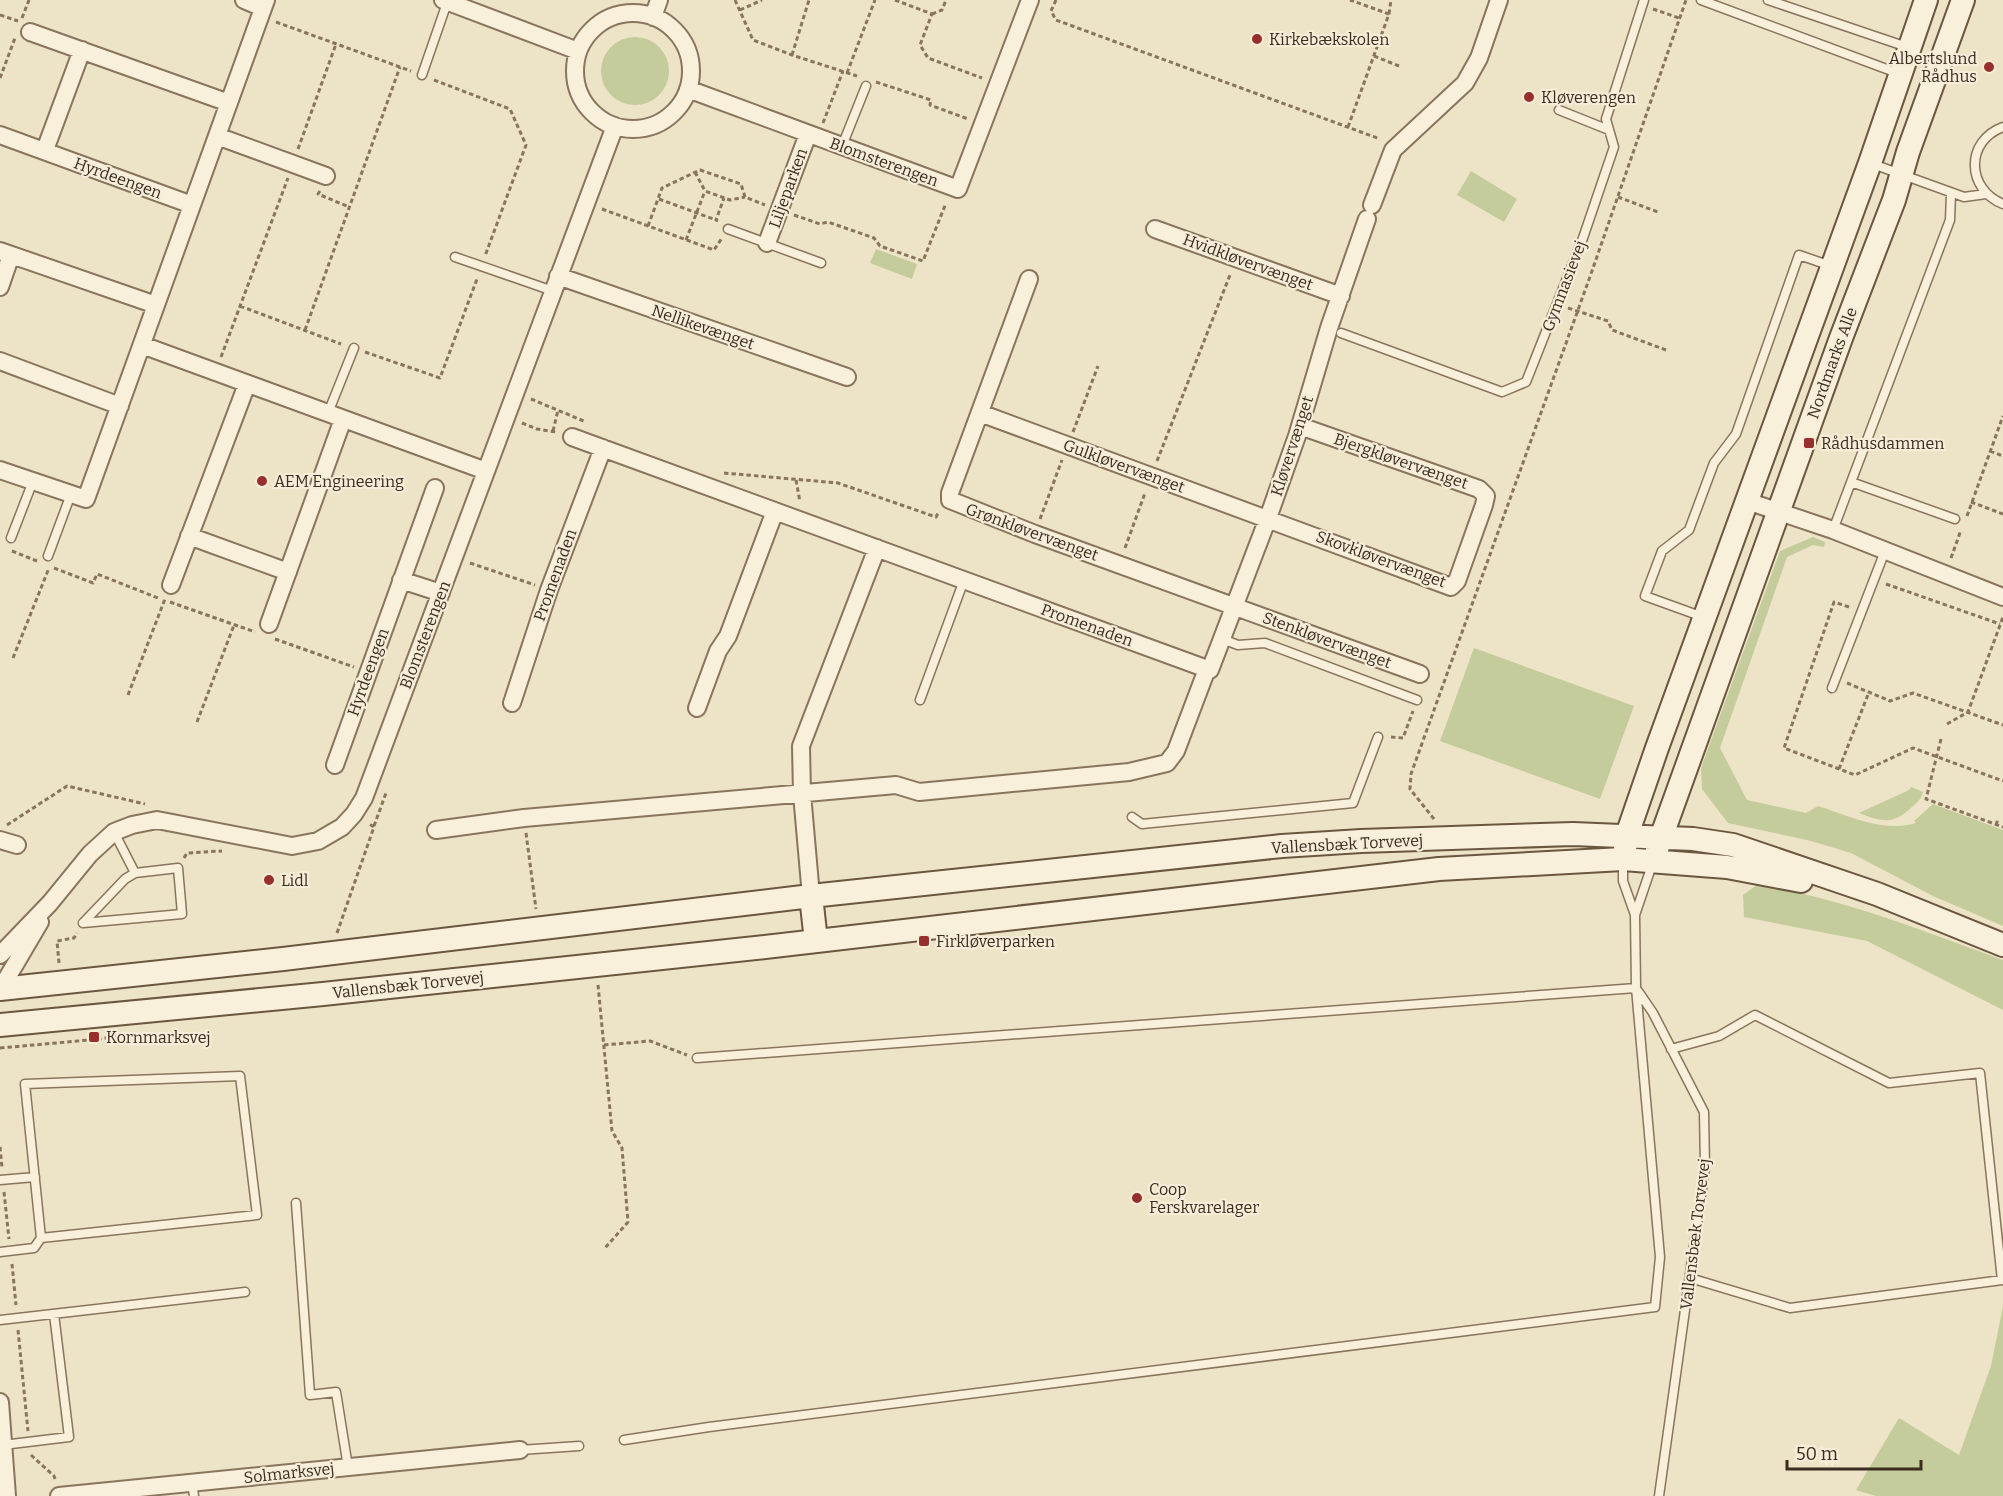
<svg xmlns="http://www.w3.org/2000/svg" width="2003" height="1496" font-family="Bitter,serif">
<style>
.green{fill:#c5cc9b}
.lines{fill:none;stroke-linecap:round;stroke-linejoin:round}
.lane-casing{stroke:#89755d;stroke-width:11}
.street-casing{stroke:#89755d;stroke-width:20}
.secondary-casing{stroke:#6b5640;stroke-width:26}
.path{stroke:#89755d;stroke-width:3;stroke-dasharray:4.5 3;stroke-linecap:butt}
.lane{stroke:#f8f0da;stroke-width:8}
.street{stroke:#f8f0da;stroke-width:16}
.secondary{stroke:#f8f0da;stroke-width:22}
.poi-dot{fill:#962f2e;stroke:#f5edd7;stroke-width:2}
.labels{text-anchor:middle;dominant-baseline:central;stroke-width:4.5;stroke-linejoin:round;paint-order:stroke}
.poi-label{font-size:16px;fill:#3a2d20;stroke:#f5edd7;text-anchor:start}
.street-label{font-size:16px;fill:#3a2d20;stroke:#f5edd7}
</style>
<rect width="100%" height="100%" fill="#ede3c7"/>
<!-- green -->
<path class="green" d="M601 71a34 34 0 1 1 68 0a34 34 0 1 1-68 0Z
M1471,171L1517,199L1504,222L1457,195Z
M876,249L917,264L912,279L870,263Z
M1813,537L1825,542L1824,547L1813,545L1787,557L1720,748L1747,800L1806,813L1818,806C1849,816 1884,833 1916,823L1914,821L1933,804L2003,830V926L1933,896L1851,853L1811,841L1728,823L1702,789L1701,768L1780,551Z
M1474,648L1634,706L1600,799L1440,741Z
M1911,787L1923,792C1921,799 1918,802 1912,807C1893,825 1883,822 1859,813L1909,790Z
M1757,885C1842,898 1922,931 2003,960V1010L1867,941L1744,917L1743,895Z
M2003,1306V1496H1876L1856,1490L1899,1418L1959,1455L1991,1366Z"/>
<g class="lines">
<defs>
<path id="lane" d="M1701,0L1900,74
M1768,0L1910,48
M422,75L448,0
M1559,110L1609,130
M2003,127C1965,141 1966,189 2003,204
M842,146L866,86
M1870,163L1964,197L1986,194
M728,229L821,263
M455,257L553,291
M1341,333L1502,392L1526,382L1583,238L1614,147L1606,119L1644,0
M328,413L354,348
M1851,482L1955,519
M1833,530L1950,220L1951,193
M11,538L33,481
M48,556L71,494
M1703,617L1645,596L1662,551L1689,530L1714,463L1736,434L1799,255L1831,266
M1222,639L1238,645L1265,643L1417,700
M1832,688L1885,551
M920,700L964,580
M1132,817L1142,824L1353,803L1378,737
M1635,915L1653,862
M83,923L182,914L178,868L135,873L114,832
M83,923L125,879L135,873
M1638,991L1653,1013L1704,1112L1705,1167L1659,1496
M1671,1049L1719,1036L1755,1015L1889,1083L1980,1073L2002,1280L1790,1308L1690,1278
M697,1058L1636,988
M240,1076L257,1215L41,1238L25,1084Z
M0,1180L35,1177
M296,1203L310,1395L336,1392L348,1467
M0,1252L34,1248L41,1238
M0,1320L245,1292
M624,1440L709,1427L1655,1307L1660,1257L1636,988L1635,915L1623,881V859
M3,1445L69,1437L54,1314
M520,1450L579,1446
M192,1482L194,1496"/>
<path id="street" d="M244,0L263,8
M443,0L578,51
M575 71a58 58 0 1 1 116 0a58 58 0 1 1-116 0Z
M653,17L659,0
M30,32L229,103
M688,89L958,189L1030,0
M0,135L192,205
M217,136L326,176
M45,150L82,50
M1372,205L1393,150L1465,83L1479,58L1499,0
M1155,229L1341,296
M767,243L808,134
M0,251L156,305
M558,276L847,377
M1029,279L950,493V500L1035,534L1420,674
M0,287L11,255
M142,345L486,471
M0,361L120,406
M980,413L1451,587L1457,581L1484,505L1486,496L1479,489L1300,426
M572,437L1210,670L1268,518L1297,436L1329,328L1367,219
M0,470L86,499L266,0
M1747,501L1833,530L2003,597
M189,536L288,572
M401,580L441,593
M171,585L247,384
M269,624L343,419
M512,703L549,590L603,448
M697,708L718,651L728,636L775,511
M335,765L435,488
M436,830L524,818L896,785L919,792L1129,772L1167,763L1176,751L1207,669
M0,840L17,845
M811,896L802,794L801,746L877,548
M0,955L50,903L90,854L114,832L132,825L157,820L292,846L318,841L342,827L354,814L364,798L615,126
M0,990L40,922
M0,1402L7,1496
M59,1496L520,1450"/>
<path id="secondary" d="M1625,849L1627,835L1657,748L1870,163L1926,0
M1657,849L1841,338L1894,200L1908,152L1963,0
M811,896L816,941
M0,989L283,959L811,896L1282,846L1361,841L1573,834L1693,839L1733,845L1877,894L2003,945
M0,1025L323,994L765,947L1439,869L1623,859L1727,867L1801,881"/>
</defs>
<!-- lane casing -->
<use href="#lane" class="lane-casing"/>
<!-- street casing -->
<use href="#street" class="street-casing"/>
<!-- secondary casing -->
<use href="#secondary" class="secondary-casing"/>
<!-- path -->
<path class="path" d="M735,0L753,40L792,55L857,76
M895,0L932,14L920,45L928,58L982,78
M1056,0L1051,11L1056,20L1380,139
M1653,9L1679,18
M740,10L762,0
M932,14L942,10L946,0
M1389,14L1391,0
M0,15L18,21
M22,18L29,0
M276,22L411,71
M792,55L809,0
M1374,56L1399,66
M847,73L875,0
M0,78L15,38
M434,80L510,109L526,145L485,256
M876,82L931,100L930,105L968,119
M823,123L843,71
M1348,127L1389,14L1350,0
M298,149L336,44
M695,172L705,191L730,200L745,197
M320,191L318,194L349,207
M1618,197L1658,212
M659,199L716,220
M602,209L714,250L722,238
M794,215L820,224L828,222L874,238L880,246L923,261L946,203
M718,221L716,220L724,198
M648,226L662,188L700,170L741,184L745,197L765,205
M686,240L705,191
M240,306L341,344
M1568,308L1608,321L1612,330L1666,350
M305,330L400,67
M365,352L440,378L477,279
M221,357L288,178
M531,399L586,422
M522,423L537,429L556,432
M553,431L558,410
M1073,432L1098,366
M1990,451L2003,456
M1157,461L1230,275
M724,473L838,483L936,517L939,511
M796,480L800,502
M1971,502L2003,514
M1967,516L2003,416
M1040,519L1062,460
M1125,548L1145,493
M12,551L37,561
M1951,558L1961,530
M470,563L535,585
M54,568L93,583L97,574L158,598
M1886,584L2000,624
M170,602L255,632
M1849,607L1834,602L1784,748L1855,775L1913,748L2003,781
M275,639L354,667
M13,658L49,568
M1847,683L1890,701L1913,693L2003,725
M128,695L165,599
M197,722L234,625
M1947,724L1968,712L2003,617
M1391,737L1403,738L1413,711
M1941,739L1926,799L2003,827
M1839,769L1869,692
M1434,819L1410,789L1411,774L1592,271L1686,0
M7,825L67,786L145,804
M1996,825L1998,819
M374,826L386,793
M526,833L536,909
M184,858L187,853L222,851
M337,933L374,827L368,823
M59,963L57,941L74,938L77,933
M598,985L612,1131L622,1148L628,1222L605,1248
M604,1045L650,1041L687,1055
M0,1048L100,1039L124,1035
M0,1147L2,1168
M4,1192L9,1239
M12,1264L16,1305
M18,1330L28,1431
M31,1455L54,1476L55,1479"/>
<!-- lane -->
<use href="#lane" class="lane"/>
<!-- street -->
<use href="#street" class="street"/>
<!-- secondary -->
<use href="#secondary" class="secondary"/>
</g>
<!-- markers -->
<g class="poi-dot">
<circle cx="1257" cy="39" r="6"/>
<circle cx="1989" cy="67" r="6"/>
<circle cx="1529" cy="97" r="6"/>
<rect x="1803" y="437" width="12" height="12" rx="3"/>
<circle cx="262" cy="481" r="6"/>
<circle cx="269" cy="880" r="6"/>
<rect x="918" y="935" width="12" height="12" rx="3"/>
<rect x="88" y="1031" width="12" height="12" rx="3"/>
<circle cx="1137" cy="1198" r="6"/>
</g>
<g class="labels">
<!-- poi labels -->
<g class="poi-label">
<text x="1269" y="39">Kirkebækskolen</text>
<text x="1977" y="58" text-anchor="end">Albertslund<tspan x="1977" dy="18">Rådhus</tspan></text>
<text x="1541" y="97">Kløverengen</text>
<text x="1821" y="443">Rådhusdammen</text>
<text x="274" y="481">AEM Engineering</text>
<text x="281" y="880">Lidl</text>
<text x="936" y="941">Firkløverparken</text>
<text x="106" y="1037">Kornmarksvej</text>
<text x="1149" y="1189">Coop<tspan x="1149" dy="18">Ferskvarelager</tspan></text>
</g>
<!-- street labels -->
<g class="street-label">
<text transform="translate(884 162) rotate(20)">Blomsterengen</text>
<text transform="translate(118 178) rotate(20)">Hyrdeengen</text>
<text transform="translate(788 188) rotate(-70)">Liljeparken</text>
<text transform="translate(1248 262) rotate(20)">Hvidkløvervænget</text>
<text transform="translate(1564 286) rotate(-69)">Gymnasievej</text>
<text transform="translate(703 327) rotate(19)">Nellikevænget</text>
<text transform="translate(1832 363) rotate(-70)">Nordmarks Alle</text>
<text transform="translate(1292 446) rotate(-72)">Kløvervænget</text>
<text transform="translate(1401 461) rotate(19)">Bjergkløvervænget</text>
<text transform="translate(1124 466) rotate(20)">Gulkløvervænget</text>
<text transform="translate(1032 532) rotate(20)">Grønkløvervænget</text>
<text transform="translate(1381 559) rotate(20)">Skovkløvervænget</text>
<text transform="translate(555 575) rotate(-70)">Promenaden</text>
<text transform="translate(1087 625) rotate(20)">Promenaden</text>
<text transform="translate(425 635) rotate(-69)">Blomsterengen</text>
<text transform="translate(1327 640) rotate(20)">Stenkløvervænget</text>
<text transform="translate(368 672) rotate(-70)">Hyrdeengen</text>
<text transform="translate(1347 844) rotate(-3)">Vallensbæk Torvevej</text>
<text transform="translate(408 985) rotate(-6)">Vallensbæk Torvevej</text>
<text transform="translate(1695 1234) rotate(-83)">Vallensbæk Torvevej</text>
<text transform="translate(289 1473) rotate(-6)">Solmarksvej</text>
</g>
</g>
<!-- scale -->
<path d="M1787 1460v9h134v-9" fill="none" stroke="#3a2d20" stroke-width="3"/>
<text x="1796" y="1460" font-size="18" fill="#3a2d20" stroke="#f5edd7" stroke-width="4.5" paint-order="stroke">50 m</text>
</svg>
